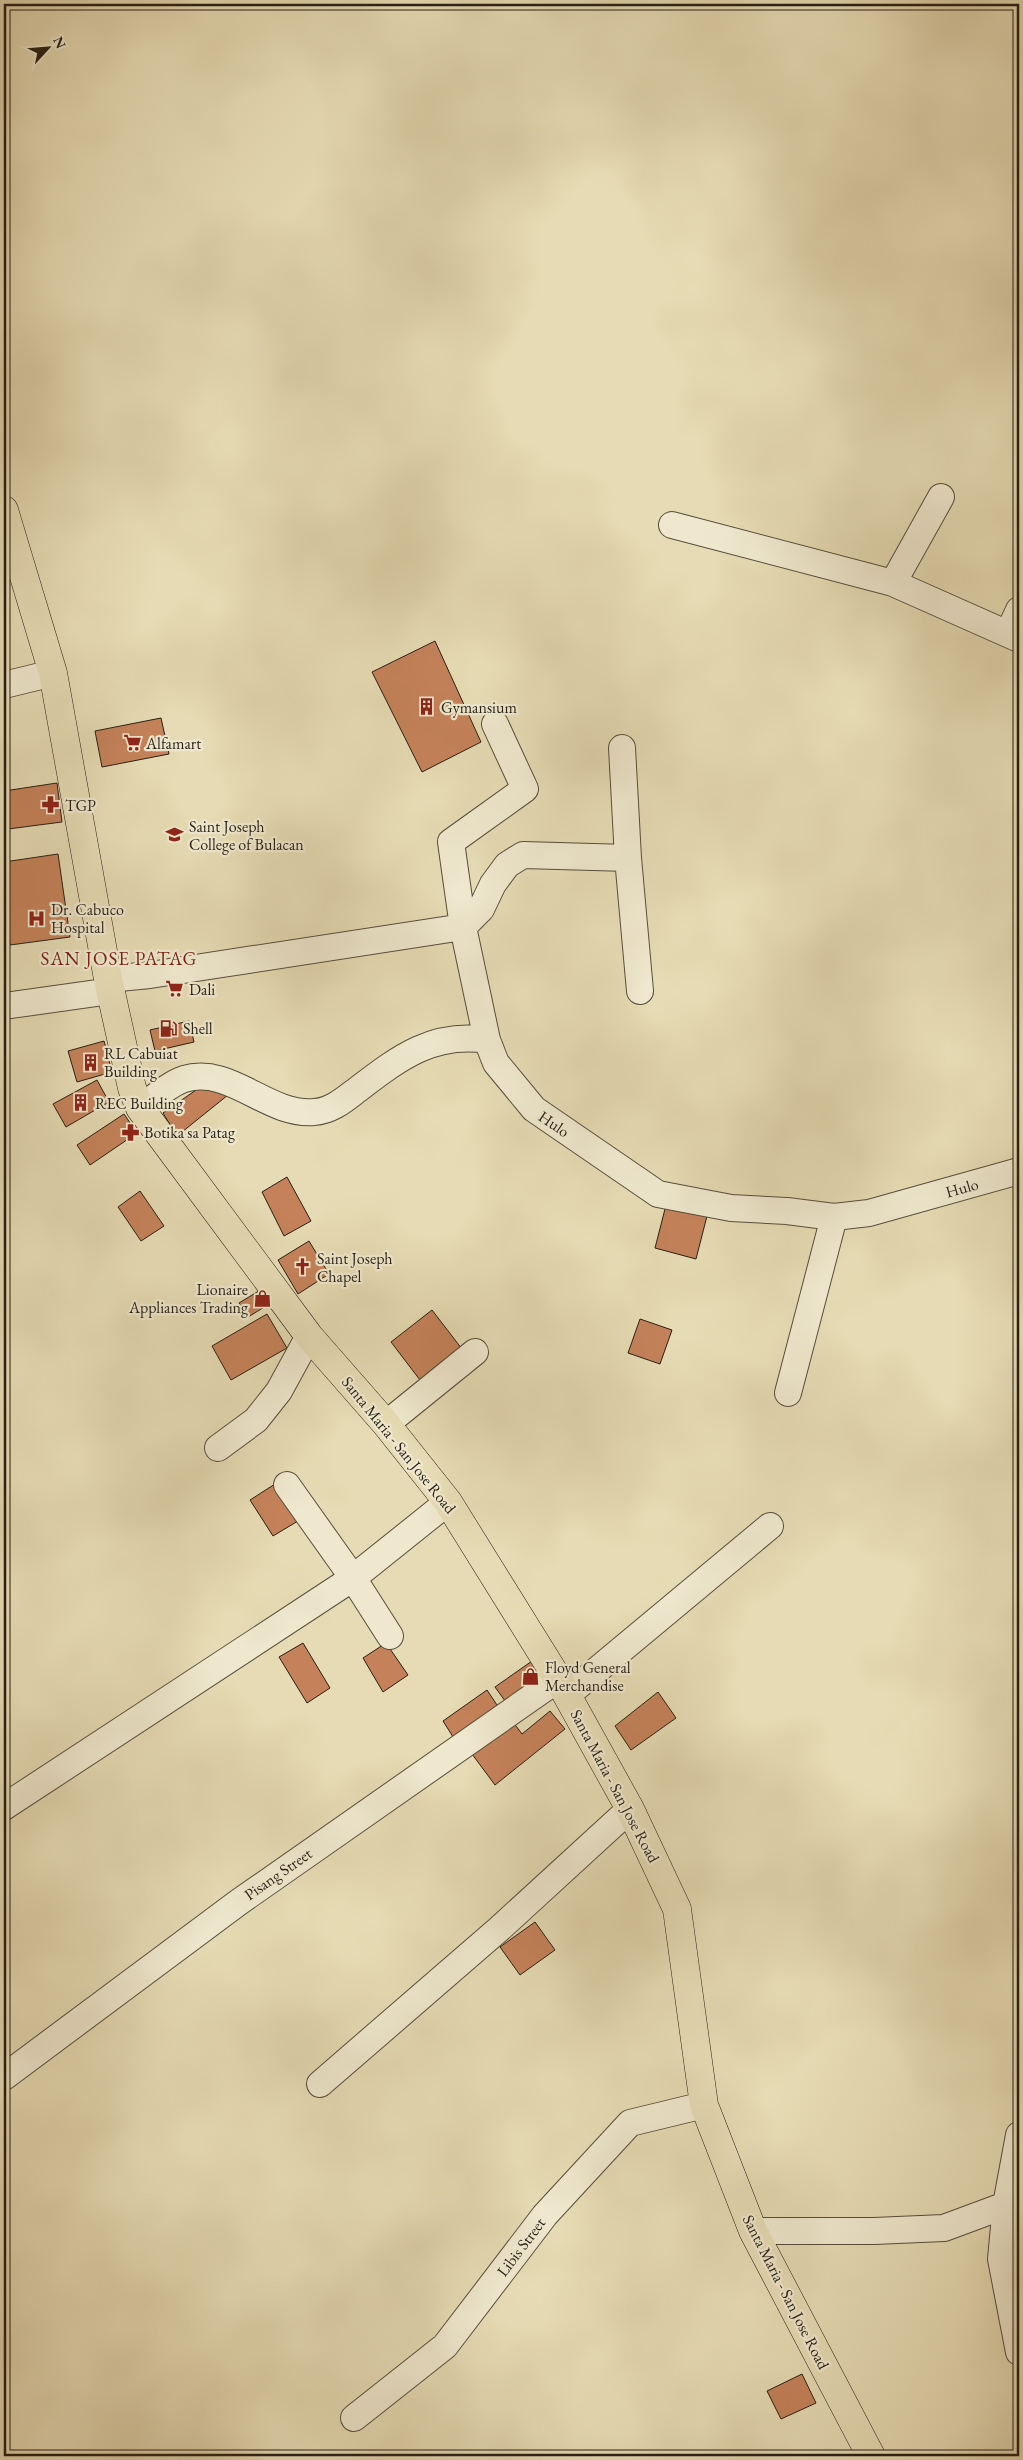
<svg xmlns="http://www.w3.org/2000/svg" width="1023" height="2460" font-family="'EB Garamond',serif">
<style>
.building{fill:#c5825a;stroke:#261f15}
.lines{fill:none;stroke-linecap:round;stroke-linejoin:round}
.minor-casing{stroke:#564e3d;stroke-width:28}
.major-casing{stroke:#261f15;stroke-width:29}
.minor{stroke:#efe8ce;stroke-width:26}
.major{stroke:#e6dbb4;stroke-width:28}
.labels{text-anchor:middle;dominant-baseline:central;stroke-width:4.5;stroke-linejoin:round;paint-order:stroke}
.poi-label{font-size:16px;fill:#261f15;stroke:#efe8ce;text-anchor:start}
.street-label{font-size:16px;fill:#261f15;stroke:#efe8ce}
.quarter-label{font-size:19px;letter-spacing:1px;fill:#7a1f14;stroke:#efe8ce}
</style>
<rect width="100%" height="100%" fill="#e6dbb4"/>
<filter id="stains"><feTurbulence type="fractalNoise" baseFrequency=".004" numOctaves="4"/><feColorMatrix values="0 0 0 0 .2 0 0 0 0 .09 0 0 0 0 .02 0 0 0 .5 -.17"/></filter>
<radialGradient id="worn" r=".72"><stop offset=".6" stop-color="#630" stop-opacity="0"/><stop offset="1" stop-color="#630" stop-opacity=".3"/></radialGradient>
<!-- building -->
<path class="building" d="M435,641L481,742L422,772L372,672Z
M161,718L169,754L102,767L95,731Z
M57,783L62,822L8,829L4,791Z
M58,854L70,937L10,945L4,899V862Z
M189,1021L194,1042L155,1051L150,1030Z
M104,1041L112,1072L77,1082L68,1051Z
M97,1080L109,1102L66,1127L53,1104Z
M206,1083L228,1095L177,1136L163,1113Z
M124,1114L137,1133L90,1165L77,1145Z
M287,1177L311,1221L284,1236L262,1192Z
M140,1191L164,1226L141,1241L118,1207Z
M666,1205L707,1216L696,1259L655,1248Z
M309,1241L329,1274L298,1294L278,1260Z
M262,1289L271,1303L248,1317L239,1303Z
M432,1310L462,1349L420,1380L391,1342Z
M267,1314L287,1348L231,1380L212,1346Z
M640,1319L672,1330L660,1364L628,1353Z
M275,1484L298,1521L273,1536L250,1500Z
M303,1643L330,1688L307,1703L279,1657Z
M386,1643L408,1675L383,1692L363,1658Z
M532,1661L544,1679L508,1705L495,1687Z
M487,1690L501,1711L455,1740L443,1721Z
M658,1692L676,1718L631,1750L615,1726Z
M550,1711L565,1729L495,1785L472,1754L513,1722L522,1734Z
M535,1922L555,1950L520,1975L500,1947Z
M802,2374L816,2403L781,2419L767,2391Z"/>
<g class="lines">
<defs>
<path id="minor" d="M672,525L893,583L1019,639
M893,583L941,497
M1008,634L1019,610
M4,685L53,673
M622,748L628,858
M108,979L150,975L463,927L451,842L525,789L495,724
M4,1006L111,991
M487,1040L463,927L481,909L493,884L507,865L523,855L628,858L640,991
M140,1108C153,1099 169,1084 184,1079C231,1065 267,1116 314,1112C331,1111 344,1100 357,1090C399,1058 432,1032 487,1040L496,1063L534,1109L658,1194L731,1208L787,1211L834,1217L869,1213L1019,1171
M788,1393L834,1217
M386,1424L475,1352
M218,1448L256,1420L279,1391L309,1336
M287,1485L353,1578L390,1636
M567,1695L770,1526
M4,1807L353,1578L448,1502
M4,2077L239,1902L558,1679
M320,2084L499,1929L630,1809
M1019,2135L1006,2205L1001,2259L1019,2352
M753,2231H874L944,2228L1006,2205L1019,2196
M354,2418L445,2346L545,2215L630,2123L704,2105"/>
<path id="major" d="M4,510L53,673L108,979L132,1088L140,1108L309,1336L386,1424L448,1502L558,1679L630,1809L677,1909L704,2105L753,2231L871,2456"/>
</defs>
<!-- minor casing -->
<use href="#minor" class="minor-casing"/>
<!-- major casing -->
<use href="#major" class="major-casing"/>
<!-- minor -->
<use href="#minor" class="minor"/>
<!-- major -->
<use href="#major" class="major"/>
</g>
<!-- icons -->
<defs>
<symbol id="building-bare" viewBox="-9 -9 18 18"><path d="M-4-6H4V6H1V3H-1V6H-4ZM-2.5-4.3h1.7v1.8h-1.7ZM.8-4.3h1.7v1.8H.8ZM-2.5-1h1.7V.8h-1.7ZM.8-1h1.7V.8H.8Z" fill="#8f2418" stroke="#efe8ce" stroke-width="2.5" paint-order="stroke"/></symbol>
<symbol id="supermarket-bare" viewBox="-9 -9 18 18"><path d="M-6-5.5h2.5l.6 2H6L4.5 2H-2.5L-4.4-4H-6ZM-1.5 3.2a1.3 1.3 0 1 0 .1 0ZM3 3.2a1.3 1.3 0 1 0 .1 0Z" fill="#8f2418" stroke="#efe8ce" stroke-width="2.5" paint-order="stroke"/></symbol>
<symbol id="pharmacy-bare" viewBox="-9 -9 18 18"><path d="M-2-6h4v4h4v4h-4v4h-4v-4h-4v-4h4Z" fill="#8f2418" stroke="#efe8ce" stroke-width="2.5" paint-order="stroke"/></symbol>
<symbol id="university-bare" viewBox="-9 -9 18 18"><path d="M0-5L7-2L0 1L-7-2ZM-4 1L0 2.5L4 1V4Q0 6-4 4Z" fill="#8f2418" stroke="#efe8ce" stroke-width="2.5" paint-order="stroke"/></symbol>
<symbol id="hospital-bare" viewBox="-9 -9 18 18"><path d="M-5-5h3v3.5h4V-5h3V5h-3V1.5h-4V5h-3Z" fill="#8f2418" stroke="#efe8ce" stroke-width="2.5" paint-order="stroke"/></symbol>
<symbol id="fuel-bare" viewBox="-9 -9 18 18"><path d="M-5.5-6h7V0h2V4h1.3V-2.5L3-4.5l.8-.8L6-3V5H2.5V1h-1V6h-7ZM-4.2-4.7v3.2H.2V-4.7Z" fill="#8f2418" stroke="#efe8ce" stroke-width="2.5" paint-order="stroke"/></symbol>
<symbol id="church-bare" viewBox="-9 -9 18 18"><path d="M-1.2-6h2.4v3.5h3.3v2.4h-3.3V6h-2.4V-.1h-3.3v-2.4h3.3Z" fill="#8f2418" stroke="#efe8ce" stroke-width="2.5" paint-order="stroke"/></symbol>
<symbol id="shop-bare" viewBox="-9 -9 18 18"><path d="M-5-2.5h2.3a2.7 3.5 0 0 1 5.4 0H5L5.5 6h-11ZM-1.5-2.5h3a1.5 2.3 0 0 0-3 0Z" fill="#8f2418" stroke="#efe8ce" stroke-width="2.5" paint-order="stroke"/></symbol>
</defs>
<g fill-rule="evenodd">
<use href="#building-bare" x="414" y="694" width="25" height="25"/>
<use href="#supermarket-bare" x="120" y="730" width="25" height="25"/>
<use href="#pharmacy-bare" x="38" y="792" width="25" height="25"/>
<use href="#university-bare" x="162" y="822" width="25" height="25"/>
<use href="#hospital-bare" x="24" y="906" width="25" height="25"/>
<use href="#supermarket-bare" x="162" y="976" width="25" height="25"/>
<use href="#fuel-bare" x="156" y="1016" width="25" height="25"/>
<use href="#building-bare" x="78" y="1050" width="25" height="25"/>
<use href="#building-bare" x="68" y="1090" width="25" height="25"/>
<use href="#pharmacy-bare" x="118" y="1120" width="25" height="25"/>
<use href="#church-bare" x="290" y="1254" width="25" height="25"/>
<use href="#shop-bare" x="250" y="1286" width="25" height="25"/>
<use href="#shop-bare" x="518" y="1664" width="25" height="25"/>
</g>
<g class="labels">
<!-- poi labels -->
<g class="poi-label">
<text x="441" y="707">Gymansium</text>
<text x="146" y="743">Alfamart</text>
<text x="65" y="805">TGP</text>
<text x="189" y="826">Saint Joseph<tspan x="189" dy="18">College of Bulacan</tspan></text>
<text x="51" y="909">Dr. Cabuco<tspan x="51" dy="18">Hospital</tspan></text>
<text x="189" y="989">Dali</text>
<text x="183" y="1028">Shell</text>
<text x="104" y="1053">RL Cabuiat<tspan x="104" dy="18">Building</tspan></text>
<text x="95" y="1103">REC Building</text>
<text x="144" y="1132">Botika sa Patag</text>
<text x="317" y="1258">Saint Joseph<tspan x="317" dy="18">Chapel</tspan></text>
<text x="248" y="1289" text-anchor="end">Lionaire<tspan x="248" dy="18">Appliances Trading</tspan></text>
<text x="545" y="1667">Floyd General<tspan x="545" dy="18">Merchandise</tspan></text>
</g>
<!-- street labels -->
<g class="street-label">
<text transform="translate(554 1124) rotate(34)">Hulo</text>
<text transform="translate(962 1188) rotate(-16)">Hulo</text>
<text transform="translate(399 1445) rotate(51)">Santa Maria - San Jose Road</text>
<text transform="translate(615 1786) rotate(62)">Santa Maria - San Jose Road</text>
<text transform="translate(278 1874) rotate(-35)">Pisang Street</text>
<text transform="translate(521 2247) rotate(-53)">Libis Street</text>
<text transform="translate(786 2292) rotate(63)">Santa Maria - San Jose Road</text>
</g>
<!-- quarter labels -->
<g class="quarter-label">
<text x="119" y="958">SAN JOSE PATAG</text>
</g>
</g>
<!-- margin -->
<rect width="1023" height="2460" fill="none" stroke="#e6dbb4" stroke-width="20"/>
<rect x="5" y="5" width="1013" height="2450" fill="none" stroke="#261f15" stroke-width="2.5"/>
<rect x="10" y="10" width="1003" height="2440" fill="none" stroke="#261f15"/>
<!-- north arrow -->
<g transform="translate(48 48) rotate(64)" stroke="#efe8ce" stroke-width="4" paint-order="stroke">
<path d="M0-4L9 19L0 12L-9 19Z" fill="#261f15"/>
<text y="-8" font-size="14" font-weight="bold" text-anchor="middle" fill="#261f15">N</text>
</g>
<rect width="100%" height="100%" filter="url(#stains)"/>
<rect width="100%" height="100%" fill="url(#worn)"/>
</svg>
